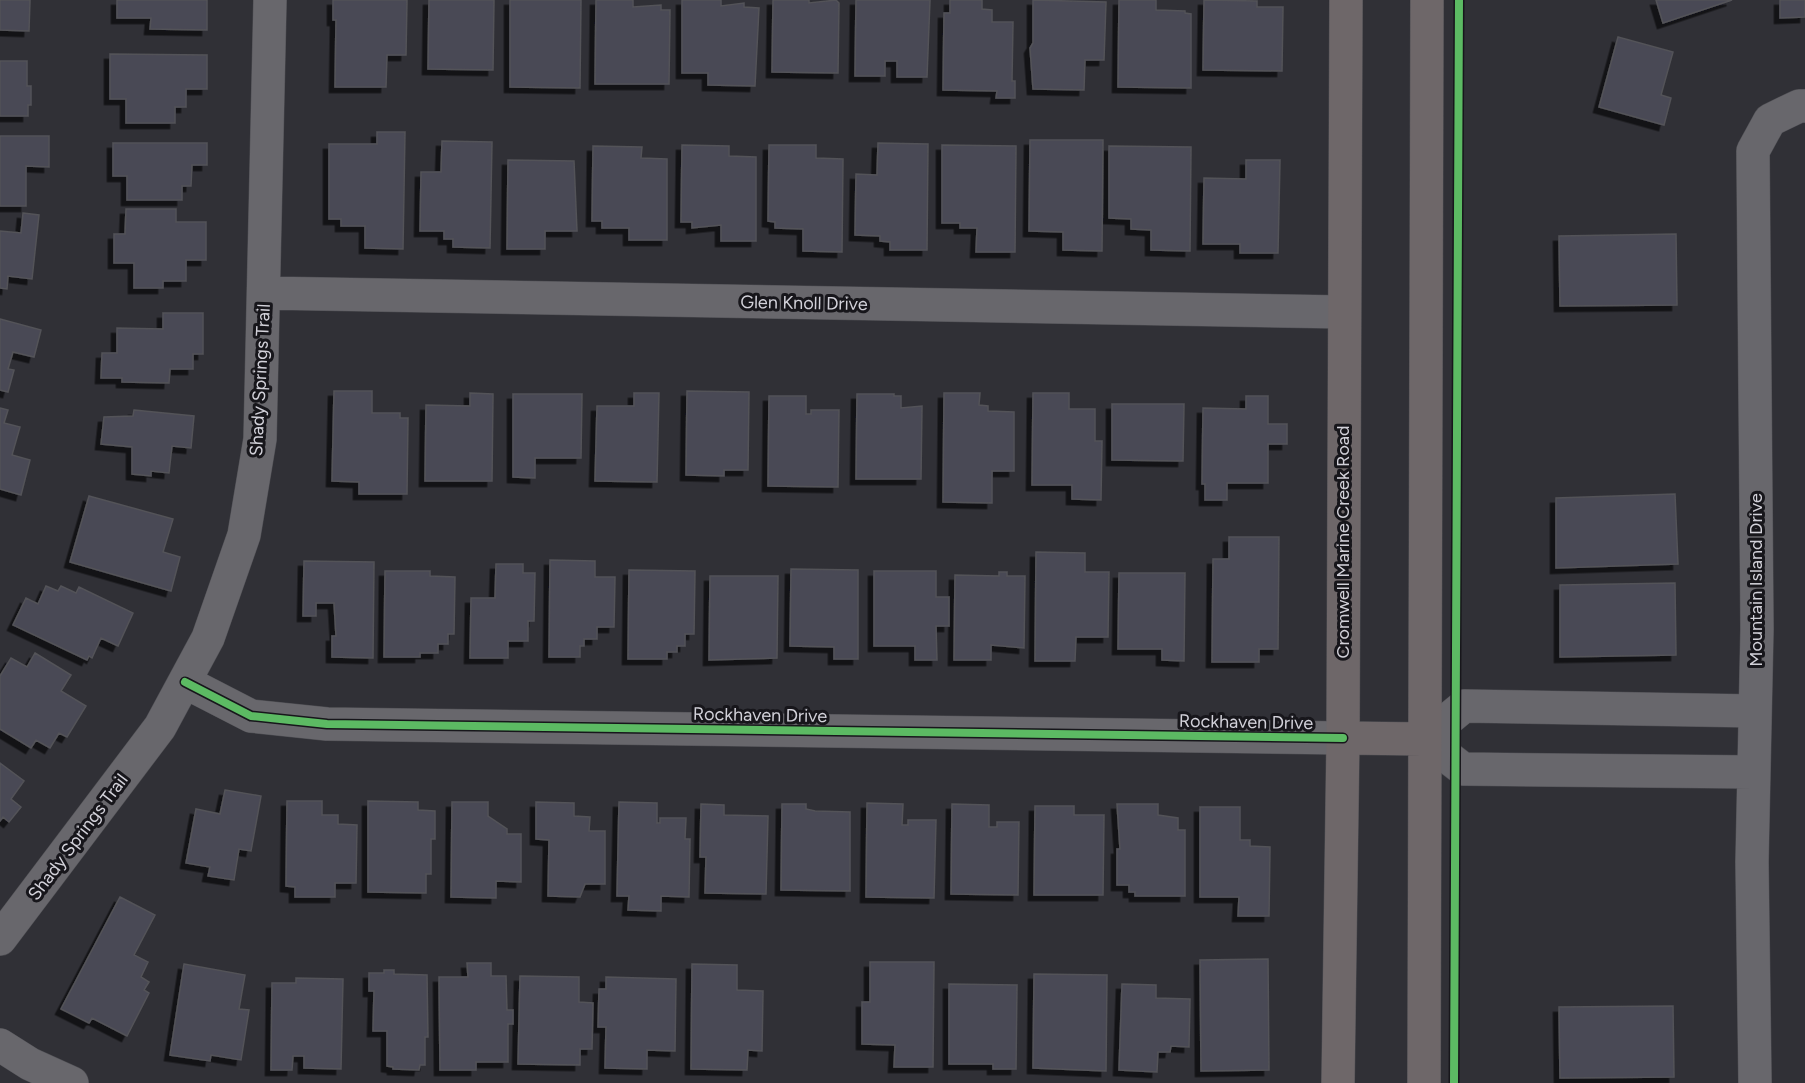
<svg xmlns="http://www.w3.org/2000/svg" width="1805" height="1083" font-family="Figtree,sans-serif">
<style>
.building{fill:#4a4955;stroke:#535358;stroke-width:1.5;filter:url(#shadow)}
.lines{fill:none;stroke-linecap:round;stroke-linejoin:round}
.minor-casing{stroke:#4d4d52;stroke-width:34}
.major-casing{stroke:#4d4d52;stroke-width:34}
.minor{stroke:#68676c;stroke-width:33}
.major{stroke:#6e6769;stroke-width:33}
.cycleway-casing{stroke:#17161b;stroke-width:11}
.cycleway{stroke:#5cba63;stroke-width:8}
.labels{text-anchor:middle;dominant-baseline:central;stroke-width:6;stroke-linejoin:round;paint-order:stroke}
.street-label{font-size:18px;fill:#d2d1d9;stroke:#17161b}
</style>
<defs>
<filter id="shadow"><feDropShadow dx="-5.5" dy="5.5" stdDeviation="0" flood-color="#0009"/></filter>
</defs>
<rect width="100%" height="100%" fill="#303036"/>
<!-- building -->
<path class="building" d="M0,0H30L29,31L0,30Z
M117,0H207V30L150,29L151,18H117Z
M333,0H407L406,55H387L386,87H335L336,20H333Z
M429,0H494L493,70L428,69Z
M510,0H581L580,88L510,87Z
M596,0H633V7L661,5V10H670L669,84H595Z
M682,0H721V6L744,3V7L759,8L755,86L708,85V73H682Z
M773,0H809V3L836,0L839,3L838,73L772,72Z
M856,0H930L927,77H897V61H885V76H855Z
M950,0H982V9L992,10V22H1013L1012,81H1015V98H996L997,91L943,90L944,13H950Z
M1033,0L1106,2L1104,60H1085L1084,90L1033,89L1030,48L1033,43Z
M1119,0H1156V10L1185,11V13L1191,14V88L1118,87Z
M1204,0L1257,1V7H1283L1282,71L1203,70Z
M1656,0H1732L1663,23Z
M1780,0H1805V17L1780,18Z
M1618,37L1673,52L1661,95L1671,98L1664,125L1599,107Z
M110,54L207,55V89H186V107H175V123H126V99H110Z
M0,61H27V86H31V105H28V116H0Z
M377,132H405L403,249L365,248V226H341V219H329V144H377Z
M0,136H49V167L26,166V206H0Z
M1030,140H1103L1102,251L1063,250V232L1029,231Z
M442,141L492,142L490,248L453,247V239H444V231H420L421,172H441Z
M113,143H207V165H192L191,186H182V200H127V176H113Z
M878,143L928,144L927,250H890V242L880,241V236L855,235L856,174L877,175Z
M682,145L729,146V156L756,157V241H721V225L692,228V222H681Z
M769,145H816V158L843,159L842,252L803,251V229L775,228V222L768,221Z
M942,145L1016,146L1015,252H976L977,228H960V223H942Z
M593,146L642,147L641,158L667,159V240H629V228H602V221H592Z
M1109,146L1191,147L1190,251L1151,250V230L1131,229V219L1109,218Z
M508,160L574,161L577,231H545V249H507Z
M1246,160H1280L1278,253H1240V244H1203L1204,178L1246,179Z
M126,209H176V222H206V260H186V281H163V288H134V263H114V234H125Z
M23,213L39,215L32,279L8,276L7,289L0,288V231L21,233Z
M1676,234L1677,305L1560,306L1559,236Z
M163,313H203V354H193V369H170L169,383L122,382V378H101L102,353H117V328L163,329Z
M0,319L41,330L34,357L13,352L8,369L14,370L8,392L0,390Z
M334,391H372V413H400V418H408L407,494H359V482L332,481Z
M687,391L749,392L748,470H724V476L686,475Z
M470,393L493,394L492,481H425L426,405L470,406Z
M634,393H659L657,482L595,481L597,406H634Z
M944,393H980L979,405L988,406V411L1014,412V471H992V503L943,502Z
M1033,393H1069V409H1095V441H1102L1101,500L1072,499V485H1032Z
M513,394H582L581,458H535V478L513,477Z
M857,394H894V396H901V408L922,406L921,479H856Z
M769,396H806V414H811V410H839L838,487L768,486Z
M1246,396H1268V424H1287V444H1268V483H1227V500H1205V484H1202L1203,408L1246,409Z
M1112,404H1184L1183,461L1112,460Z
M0,408L8,410L4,423L20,427L12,455L30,460L21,495L0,489Z
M134,410L194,416L191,448L172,446L169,473L151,471V476L132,474V447L101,444L104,417L133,416Z
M1675,494L1678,564L1556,568V498Z
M89,496L173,519L163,552L180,557L171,591L70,562Z
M1229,537H1279L1278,649H1259V662H1212L1213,559H1229Z
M1036,552L1085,553V572H1109L1108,637H1076L1075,661H1035Z
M550,560L595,561V577H615L614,627H597V639H584V646H580V657H549Z
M304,561L374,562L373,658L332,657V636H336L334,603H316V616H303Z
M496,564H523V573H535L534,621H528V641H508V658H470L471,598H495Z
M791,569L858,570V659H834V647L790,646Z
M629,570L695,571L694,634H685V646H677V652H667V659H628Z
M385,571H430V576L455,577L454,634H448V644H438V653H420V657H384Z
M874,571H936V597H949V626H936L937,660H915V646H874Z
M999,572H1007V576H1025L1024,648L991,645V660H954L955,575L999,576Z
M1119,573H1185L1184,661L1162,660V649H1118Z
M710,576H778L777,658L709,660Z
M1675,583L1676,655L1560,657V585Z
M46,586L58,591L61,586L76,593L79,587L133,613L118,646L101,638L92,658L89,656L87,660L13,625L26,598L38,604Z
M35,653L71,675L61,691L86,706L67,737L59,733L50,748L36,740L31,748L0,729V676L11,658L27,667Z
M0,763L24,781L11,799L21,807L9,822L3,817L0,821Z
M225,790L261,796L251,851L239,849L234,880L208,876L210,867L186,863L196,809L220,814Z
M287,801H322V815H338V824L357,825L356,883H335V897H295V887L286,886Z
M368,801L418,802V810L435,811V839H431V874H426V893L368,892Z
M452,802H488V816L507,829V834H521V882L496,881V898L451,897Z
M536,802L574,803V816L590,817L589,831H605V884H585L580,897L548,896L549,840L536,839Z
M619,802L657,803V823H660V818H686L685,839H690L689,897L661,896V911L628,910L629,896H617Z
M867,803L903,804L902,825H908V820H936L934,898L866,897Z
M701,804L724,805V815L768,816L766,894L705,893L706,857H700Z
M782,804H806V809L815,811L850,812V891L781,890Z
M952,804L989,805V827H997V822H1019L1018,895L951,894Z
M1117,804H1158V815L1178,818V830H1185V896H1135V892H1129V885H1117V849H1120Z
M1035,806H1074V815H1104L1103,895H1034Z
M1200,807H1240V840H1250V846L1270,847L1269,916H1238L1239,897H1200Z
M120,897L155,915L134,955L148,962L141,977L149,982L144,990L149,993L127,1036L92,1018L89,1023L61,1009Z
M1268,959L1269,1070L1201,1071L1200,960Z
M870,962H934L933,1067H894L895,1045L862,1044V1002H870Z
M467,963H491V976H506L507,1010H513V1024H508V1062H476V1070H440L439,977H468Z
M184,964L245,975L239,1009L249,1010L241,1060L211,1055L210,1061L170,1055Z
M692,964L737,965V990L763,991L762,1051L748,1050L747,1070L691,1069Z
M384,970H394V974L427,975L428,1037H425V1065H420L419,1070L393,1069V1067L387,1066V1031H373L374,991H369V973H384Z
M1034,974L1107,975L1106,1071L1033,1068Z
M520,976L579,977V1002L593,1003L592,1049H580V1065L518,1064Z
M606,977L676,979L675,1051L647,1050V1069L605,1068L606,1027H598L599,989H606Z
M296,978L343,979L341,1069L304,1068V1056H293L292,1070H271L272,983H296Z
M949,984L1017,985L1016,1069H993V1064H949Z
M1122,984L1156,985V998L1190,999L1189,1047L1171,1046L1170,1052H1158L1157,1072L1119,1070Z
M1673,1006L1674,1077L1560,1078L1559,1007Z"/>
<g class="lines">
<defs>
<path id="minor" d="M264,293L1343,312
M185,682L251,716L327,724L1343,738
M1753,772L1463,769L1424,739L1464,706L1755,711
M0,939L160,727L208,638L244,535L260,439L270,0
M0,1045L30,1064L72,1083
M1755,1083L1752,862L1757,629L1753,151L1770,120L1799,106H1805"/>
<path id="major" d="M1343,738L1424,739
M1338,1083L1343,738L1346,0
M1424,1083L1427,0"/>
</defs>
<!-- minor casing -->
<use href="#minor" class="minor-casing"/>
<!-- major casing -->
<use href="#major" class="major-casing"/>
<!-- minor -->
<use href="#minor" class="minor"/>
<!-- major -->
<use href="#major" class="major"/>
<defs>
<path id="cycleway" d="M185,682L251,716L327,724L1343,738
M1454,1083L1459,0"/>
</defs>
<!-- cycleway casing -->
<use href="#cycleway" class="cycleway-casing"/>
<!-- cycleway -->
<use href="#cycleway" class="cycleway"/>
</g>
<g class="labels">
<!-- street labels -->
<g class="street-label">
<text transform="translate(804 303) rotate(1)">Glen Knoll Drive</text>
<text transform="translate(260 380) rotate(-87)">Shady Springs Trail</text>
<text transform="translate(1343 542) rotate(-90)">Cromwell Marine Creek Road</text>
<text transform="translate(1756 580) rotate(-90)">Mountain Island Drive</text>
<text transform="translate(760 715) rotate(1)">Rockhaven Drive</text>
<text transform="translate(1246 722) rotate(1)">Rockhaven Drive</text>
<text transform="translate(78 837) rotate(-53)">Shady Springs Trail</text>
</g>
</g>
</svg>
